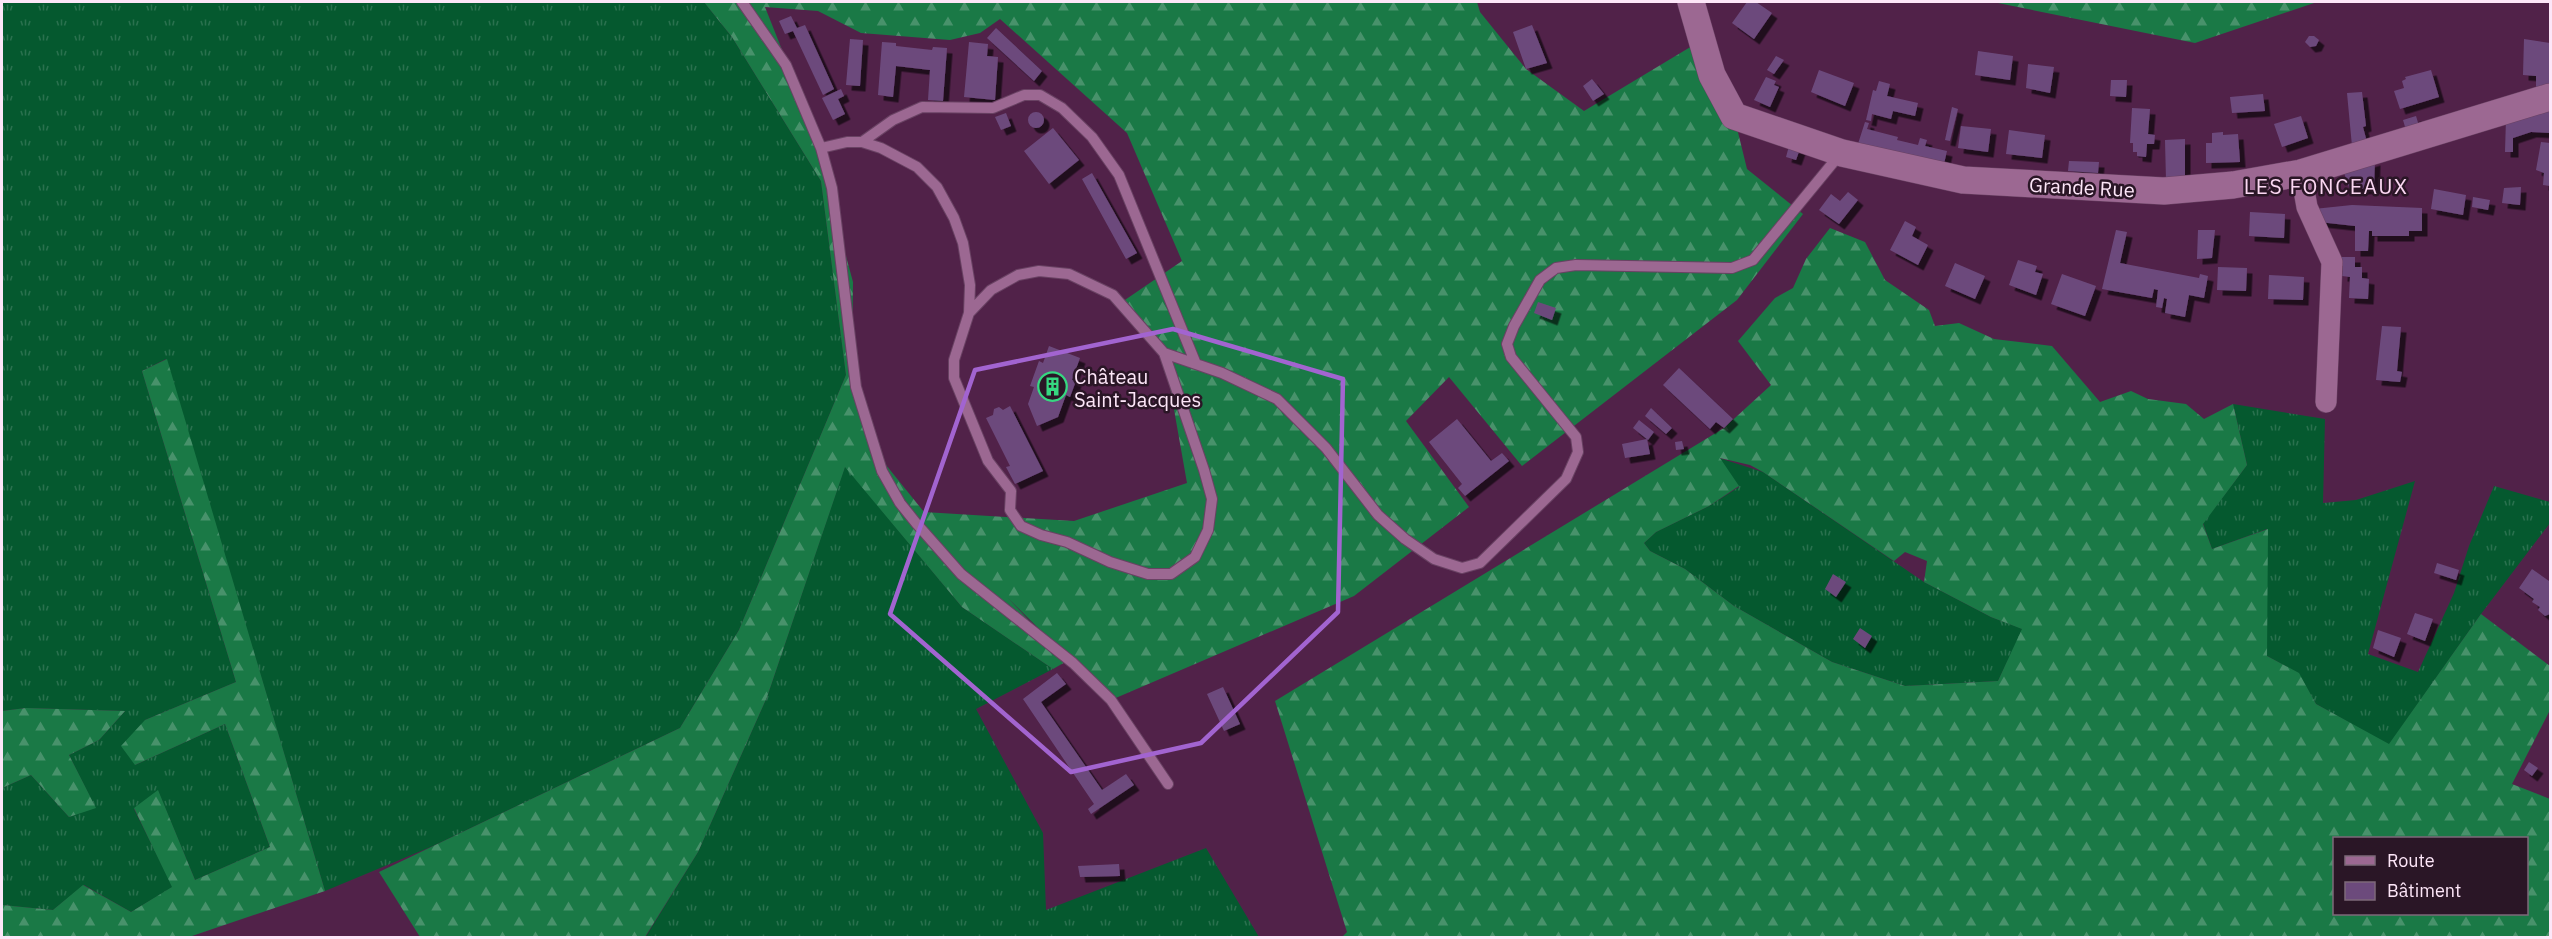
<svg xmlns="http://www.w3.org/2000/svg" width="2552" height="939" font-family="'IBM Plex Sans',sans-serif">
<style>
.grass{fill:url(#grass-tufts)}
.forest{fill:url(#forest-firs);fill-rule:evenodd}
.building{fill:#6c4a7c;filter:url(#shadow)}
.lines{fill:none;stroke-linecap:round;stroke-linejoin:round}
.service-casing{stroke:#694263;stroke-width:12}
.minor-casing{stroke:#694263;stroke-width:22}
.tertiary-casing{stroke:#694263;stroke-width:28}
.service{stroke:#9c6892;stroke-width:10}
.minor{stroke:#9c6892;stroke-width:21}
.tertiary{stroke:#9c6892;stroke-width:27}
.marked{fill:none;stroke:#a264d0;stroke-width:4.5;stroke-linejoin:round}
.labels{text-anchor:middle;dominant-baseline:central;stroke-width:5;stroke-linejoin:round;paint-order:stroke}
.street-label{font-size:20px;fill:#fde6f8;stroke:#2a1626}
.poi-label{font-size:20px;fill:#fde6f8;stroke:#2a1626;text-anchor:start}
.neighbourhood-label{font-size:21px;letter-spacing:1.5px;fill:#fbd7f2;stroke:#2a1626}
</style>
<defs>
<pattern id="grass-tufts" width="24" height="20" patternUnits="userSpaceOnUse" patternTransform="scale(1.5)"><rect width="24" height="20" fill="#05592f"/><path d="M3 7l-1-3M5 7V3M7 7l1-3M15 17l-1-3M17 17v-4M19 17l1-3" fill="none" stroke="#2a714e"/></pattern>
<pattern id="forest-firs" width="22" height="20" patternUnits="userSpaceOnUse" patternTransform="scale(1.5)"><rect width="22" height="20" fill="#1a7946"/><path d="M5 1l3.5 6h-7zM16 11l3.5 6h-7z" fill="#48926b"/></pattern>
<filter id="shadow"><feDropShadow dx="5.5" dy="5.5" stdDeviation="0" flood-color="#0009"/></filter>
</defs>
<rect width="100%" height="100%" fill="#512249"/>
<!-- grass -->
<path class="grass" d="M2,2H704L732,37L821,181L846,375L739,630L680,728L433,846L325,891L166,359L142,371L236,682L145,720L135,765L225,724L270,847L195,880L158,791L134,809L173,887L131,912L84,885L53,910L2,905V788L31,775L69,817L95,807L69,755L99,740L125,711L26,708L2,711Z
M2233,404L2325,419L2323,503L2356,500L2415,481L2368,654L2418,672L2454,593L2469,546L2494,486L2550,502V523L2481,614L2389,745L2316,704L2298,673L2267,656V529L2212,549L2203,523L2247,465Z
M1719,458L1763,472L1924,582L1991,617L2023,629L1998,681L1905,686L1832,662L1734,606L1685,569L1650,551L1644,543L1656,532L1709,506L1739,487Z
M845,466L962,607L1053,669L976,709L1043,833L1046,910L1206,848L1259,937L645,938L698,852L767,697Z"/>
<!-- forest -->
<path class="forest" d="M704,2H1477L1480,12L1526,69L1584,111L1702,40L1734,116L1747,169L1803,214L1737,300L1522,466L1449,377L1406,421L1469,507L1354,596L1111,700L1007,597L1067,661L1053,669L962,607L845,467L767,697L698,852L645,937H420L379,872L680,728L739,630L846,375L821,181L732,37ZM765,7L818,11L861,33L950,40L980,33L1000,19L1127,133L1182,261L1119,304L1164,353L1187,483L1074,521L924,512L886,465L852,359L853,282L838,227L821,148Z
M1993,2H2317L2195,43Z
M1830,228L1865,242L1885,280L1929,310L1935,326L1959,323L1994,339L2052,346L2100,402L2131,391L2148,399L2186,404L2204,419L2233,404L2247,465L2203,524L2212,549L2268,529L2267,656L2299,673L2316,704L2389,744L2481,614L2550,666V710L2512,784L2550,799V937H1342L1347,932L1275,701L1724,428L1771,385L1738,341L1775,298L1793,288L1806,259ZM1720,458L1750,465L1763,472L1894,561L1905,552L1927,561L1924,582L1991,617L2022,629L1998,681L1905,686L1832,662L1734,606L1685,569L1650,551L1644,543L1656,532L1709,506L1739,486ZM2526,838V914H2334V838Z
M167,359L325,891L189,937H2V905L53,910L83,885L131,912L172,887L134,808L158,790L195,880L270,847L225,724L135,765L121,746L145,720L236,682L142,371Z
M26,708L125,711L99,740L69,755L96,808L69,817L31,775L2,788V711Z"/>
<!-- building -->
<path class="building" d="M1747,2H1756L1772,13L1754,39L1732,23Z
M791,16L797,28L805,25L834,89L823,95L793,31L785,34L779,21Z
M1532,25L1547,63L1526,69L1513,32Z
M996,28L1042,71L1034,81L987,38Z
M2309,36H2314L2319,40L2316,46L2310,47L2305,42Z
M850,39L863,40L860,86L846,85Z
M2524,39L2550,43V85L2536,90V76L2523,75Z
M882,42L896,43V46L932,50L933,47L947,48L943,101L928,100L930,70L896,66L893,97L878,95Z
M969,42L988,44L987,56L998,57L995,100L964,97Z
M1978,51L2013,56L2010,80L1975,75Z
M1776,56L1784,60L1774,74L1767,70Z
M2028,64L2054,67L2050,93L2026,88Z
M1819,70L1854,83L1845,106L1811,92Z
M2431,70L2439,97L2400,109L2394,91L2404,88L2402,81L2406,79L2405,77Z
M1766,77L1776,81L1774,85L1779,87L1770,107L1754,100Z
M1592,79L1604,94L1593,101L1583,86Z
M2111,80H2127L2126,97L2110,96Z
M1879,81L1890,84L1887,96L1918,103L1915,116L1893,111L1891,119L1872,114L1871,121L1866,120L1873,90L1876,91Z
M841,89L844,96L838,99L845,114L833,120L822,98Z
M2362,92L2366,126L2363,127L2367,142L2352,146L2347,93Z
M2263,94L2265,111L2232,113L2230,97Z
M2550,105V133L2531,132L2513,138V152H2505L2506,119Z
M1952,107L1958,109L1950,141L1945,140Z
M2132,108L2150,109L2148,134L2155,135L2154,144H2147L2146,157L2137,156V152H2133V143H2130Z
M1028 120a8 8 0 1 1 16 0a8 8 0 1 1-16 0Z
M1006,113L1011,126L1001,130L995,117Z
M2301,116L2308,138L2282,147L2274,124Z
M2416,116L2419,126L2406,130L2403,120Z
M1865,122L1869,123L1867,129L1898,137L1897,140L1918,145L1920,138L1927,140L1925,146L1947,151L1943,168L1857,147Z
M1961,126L1991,129L1988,152L1958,148Z
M1053,128L1079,160L1049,184L1024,151Z
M2009,130L2045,135L2042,158L2006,154Z
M2223,132V135L2238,134L2240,162L2206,163V143H2212V133Z
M2185,139V180H2166L2165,140Z
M2541,142L2550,143V186L2543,185L2544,173L2536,170Z
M1789,146L1800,149L1796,160L1786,157Z
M2375,160L2374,188L2350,190L2343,170Z
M2069,161L2099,162L2098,173L2068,171Z
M1092,173L1137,253L1126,259L1082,179Z
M2521,187L2520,205L2502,203L2504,188Z
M2434,189L2466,195L2463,215L2431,209Z
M1848,192L1858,200L1839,224L1819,210L1831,194L1840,201Z
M2473,197L2490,200L2488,210L2472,207Z
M2352,205L2422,208V231H2409V236H2372V231H2369L2368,251H2355V226L2319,222L2314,209Z
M2250,212L2285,214L2284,238L2249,236Z
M1905,221L1916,227L1912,236L1928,245L1918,265L1890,250Z
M2116,230L2127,232L2120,263L2199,278L2200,274L2208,276L2204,298L2189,295L2185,317L2165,313L2167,299L2164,298L2162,308L2156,307L2158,290L2154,289L2152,298L2102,289Z
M2198,230H2215L2212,258L2197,259Z
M2335,257H2355V267H2362V278L2369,279L2368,299L2349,298L2350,277L2342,276L2343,266H2339Z
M2018,260L2037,266L2035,272L2043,274L2036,295L2009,285Z
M1955,263L1985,276L1975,299L1945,286Z
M2218,267L2247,268L2246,291L2217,290Z
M2062,274L2096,286L2085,316L2051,304Z
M2269,275L2304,277L2303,300L2268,299Z
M1538,302L1556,308L1552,320L1534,313Z
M2382,326L2401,327L2397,371L2402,372L2400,382L2376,380Z
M1049,346L1080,358L1072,380L1076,381L1070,397L1066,395L1058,417L1037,426L1028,404L1034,387L1030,386L1039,361L1043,363Z
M1679,368L1733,419L1724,428L1716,422L1710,429L1663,385Z
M1010,406L1043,471L1015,484L1006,467L1010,466L986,418L993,415L994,409L999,407L1003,410Z
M1651,408L1672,428L1666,434L1645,416Z
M1457,419L1491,461L1502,453L1509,461L1465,496L1458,488L1462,484L1429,442Z
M1639,420L1654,432L1648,440L1633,428Z
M1647,439L1650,454L1625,458L1622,444Z
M1682,441L1684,449L1676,450L1675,442Z
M2437,563L2459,570L2456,580L2434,573Z
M2532,569L2549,581L2550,578V614L2545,616L2538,610L2540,607L2532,602L2534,599L2519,588Z
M1833,574L1846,582L1836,597L1825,589Z
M2415,613L2433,619L2425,641L2407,634Z
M1860,628L1872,636L1865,648L1853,639Z
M2378,630L2401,638L2394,657L2373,648Z
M1057,673L1066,684L1041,702L1102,790L1126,774L1134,785L1091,814L1088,809L1094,804L1023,699Z
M1223,687L1240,724L1224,731L1207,694Z
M2529,762L2538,768L2532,776L2524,770Z
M1119,864L1120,876L1080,877L1078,866Z"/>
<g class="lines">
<defs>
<path id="service" d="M742,2L786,65L821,148L832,188L856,387L882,471L900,503L916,523L961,574L1073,663L1111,700L1168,784
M862,142L893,120L922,107L993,108L1024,95H1040L1062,108L1092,137L1119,175L1196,364
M821,148L847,142H862L881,148L917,167L937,187L954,218L963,243L970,285L969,313L954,360V378L988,461L1011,491L1010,510L1021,526L1041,535L1067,542L1110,562L1148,574H1171L1195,557L1208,530L1212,499L1204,470L1164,353L1113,295L1069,274L1039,271L1018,275L991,290L969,313
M1164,353L1222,373L1277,399L1326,448L1378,515L1405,539L1434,559L1462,568L1480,563L1566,479L1578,452L1576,437L1511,357L1507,344L1514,326L1540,280L1556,268L1576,265L1732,268L1753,260L1841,153"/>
<path id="minor" d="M2301,173L2307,207L2332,262L2326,402"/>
<path id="tertiary" d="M1691,2L1712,75L1734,116L1842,153L1963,180L2164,191L2233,185L2301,173L2550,97"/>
</defs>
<!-- service casing -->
<use href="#service" class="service-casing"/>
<!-- minor casing -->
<use href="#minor" class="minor-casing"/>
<!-- tertiary casing -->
<use href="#tertiary" class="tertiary-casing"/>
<!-- service -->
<use href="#service" class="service"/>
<!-- minor -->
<use href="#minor" class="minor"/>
<!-- tertiary -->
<use href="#tertiary" class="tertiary"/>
</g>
<!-- marked area -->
<path class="marked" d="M1173,329L1343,379L1338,612L1201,743L1071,772L890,614L975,370Z"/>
<!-- icons -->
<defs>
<symbol id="building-ring" viewBox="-11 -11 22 22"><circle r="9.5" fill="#2a1626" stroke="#36d881" stroke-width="1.5"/><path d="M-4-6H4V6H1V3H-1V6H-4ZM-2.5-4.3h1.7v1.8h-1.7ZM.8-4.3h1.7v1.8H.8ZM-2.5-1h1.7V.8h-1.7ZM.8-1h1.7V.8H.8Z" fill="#36d881"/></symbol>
</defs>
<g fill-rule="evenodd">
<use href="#building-ring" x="1036" y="370" width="33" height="33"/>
</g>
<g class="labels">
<!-- street labels -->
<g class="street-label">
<text transform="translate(2082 187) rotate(3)">Grande Rue</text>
</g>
<!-- poi labels -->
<g class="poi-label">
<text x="1074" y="376">Château<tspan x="1074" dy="23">Saint-Jacques</tspan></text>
</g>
<!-- neighbourhood labels -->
<g class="neighbourhood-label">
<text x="2326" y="186">LES FONCEAUX</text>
</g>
</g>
<!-- border -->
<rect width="2552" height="939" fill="none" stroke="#fde6f8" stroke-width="6"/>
<!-- legend -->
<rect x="2333" y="837" width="195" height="78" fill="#2a1626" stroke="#7e697a" stroke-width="1.5"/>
<rect x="2345" y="856" width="30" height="9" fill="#9c6892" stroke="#7e697a" stroke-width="1.5"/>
<text x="2387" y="867" font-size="18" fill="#fde6f8">Route</text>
<rect x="2345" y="882" width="30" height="18" fill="#6c4a7c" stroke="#7e697a" stroke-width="1.5"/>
<text x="2387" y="897" font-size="18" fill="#fde6f8">Bâtiment</text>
</svg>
